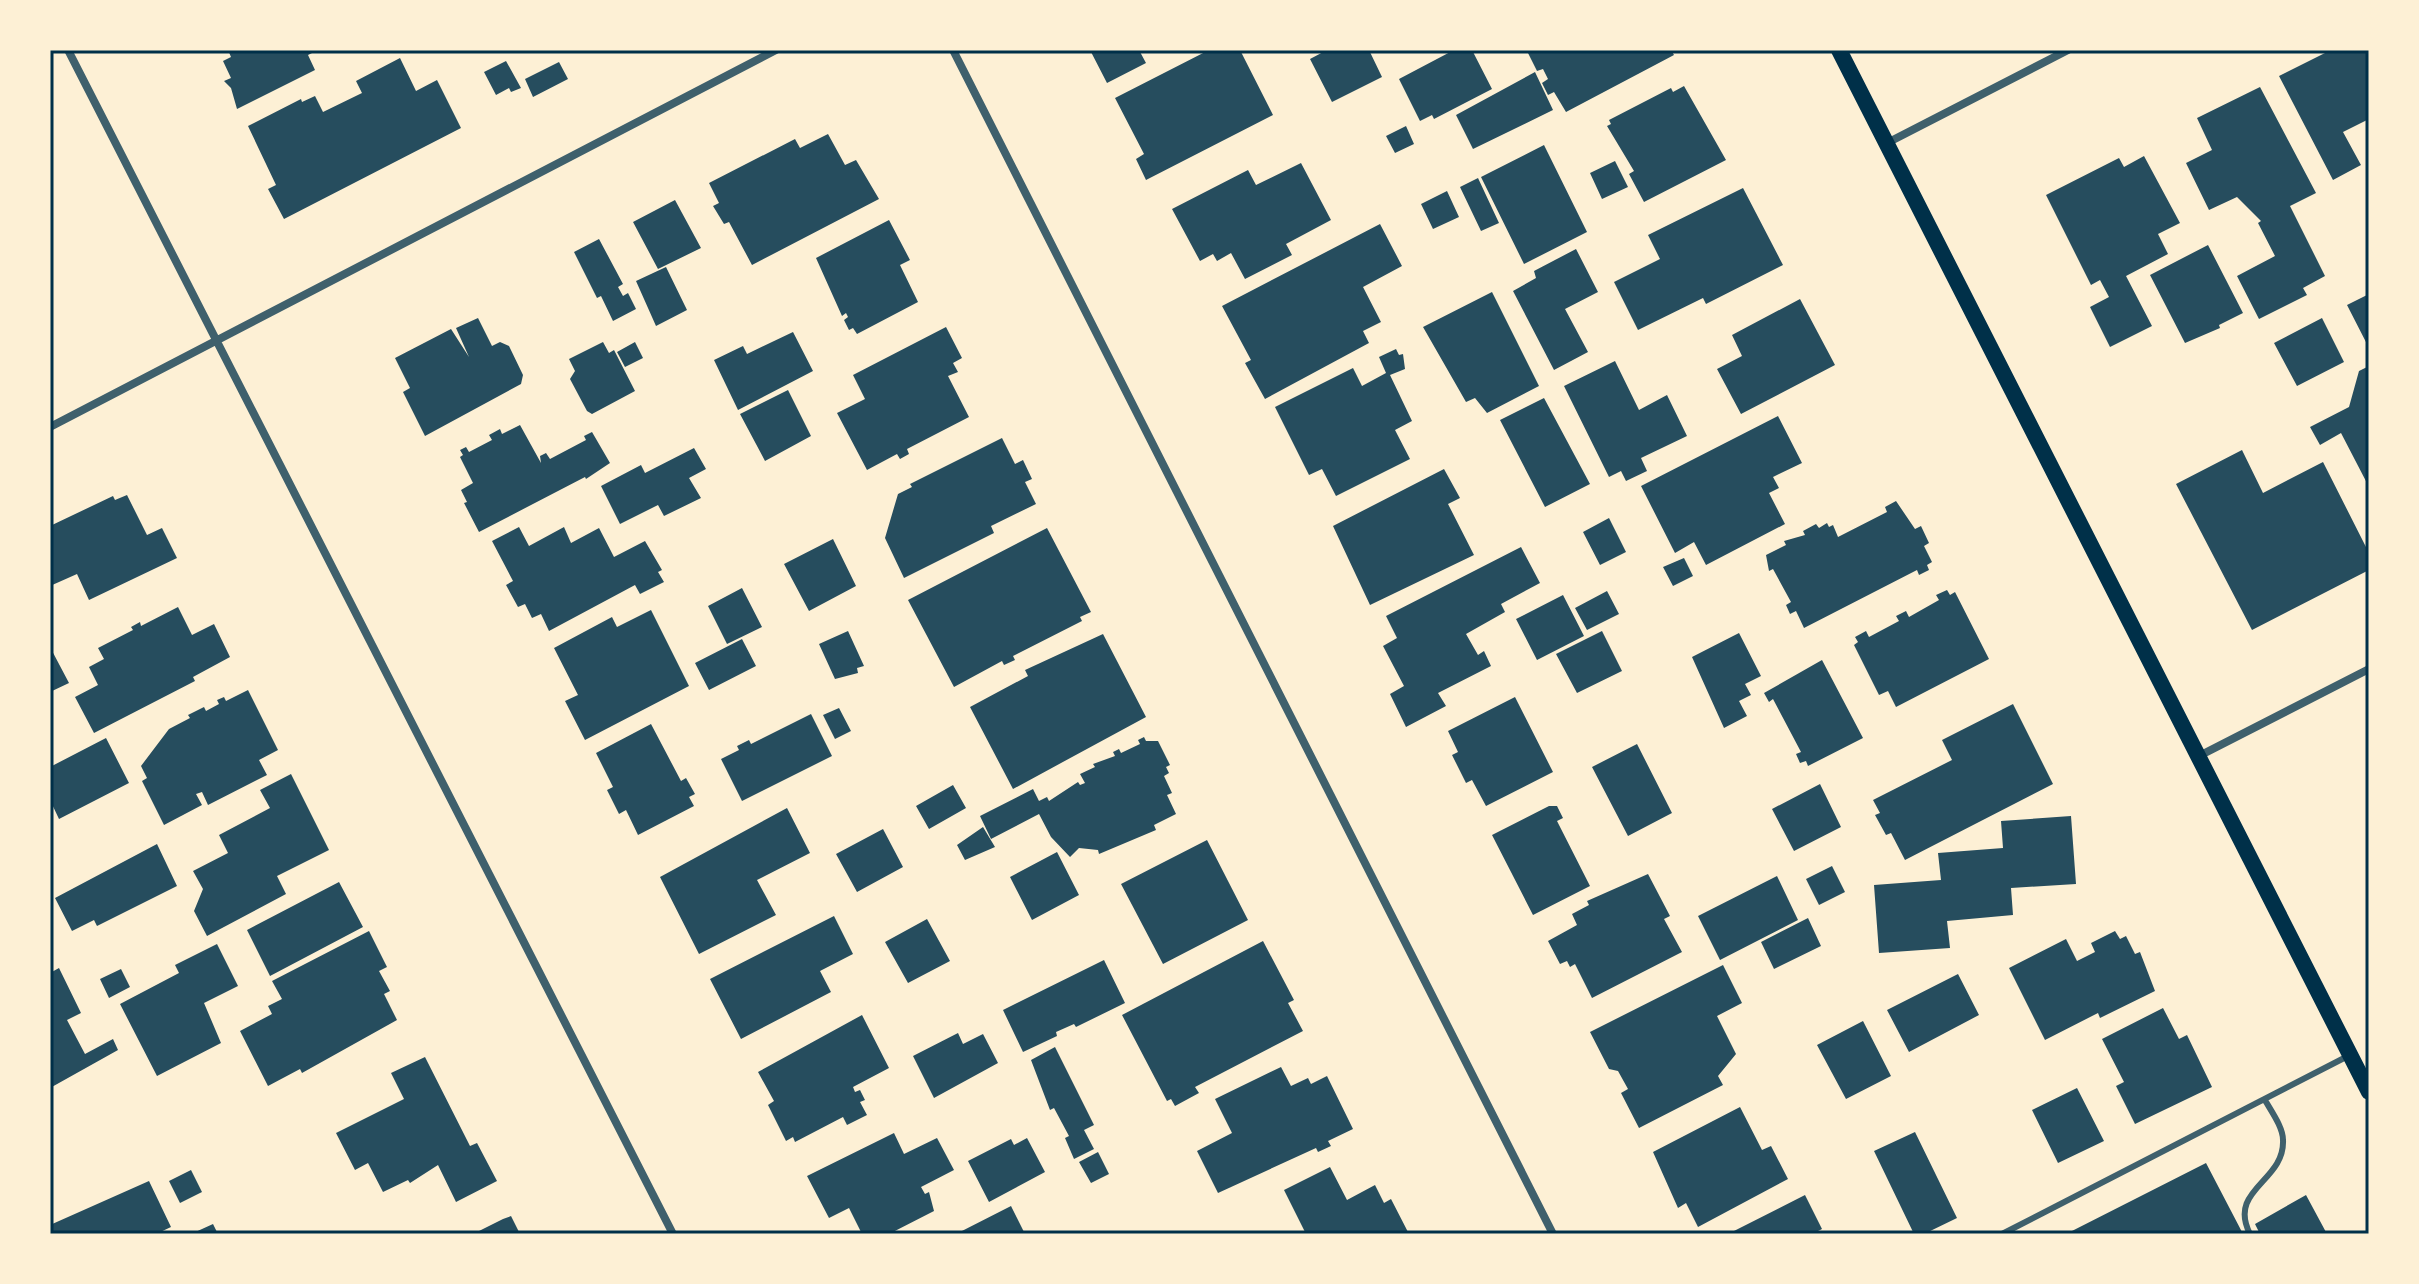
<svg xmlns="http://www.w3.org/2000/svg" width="2419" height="1284" font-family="Quicksand,sans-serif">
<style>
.building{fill:#264d5e}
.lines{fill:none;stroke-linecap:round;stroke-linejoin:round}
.service{stroke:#3f606c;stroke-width:6}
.minor{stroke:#3f606c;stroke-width:8}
.secondary{stroke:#003049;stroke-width:16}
.neatline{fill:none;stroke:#003049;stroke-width:3}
</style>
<rect width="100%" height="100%" fill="#fdf0d5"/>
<!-- building -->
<path class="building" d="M228,50H318L308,55L315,70L237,109L231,88L224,81L231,78L223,61L231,57Z
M1090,50H1139L1146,63L1107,83Z
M1209,50H1240L1273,115L1146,180L1136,159L1144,154L1115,98Z
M1327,50H1369L1382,77L1332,102L1310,59Z
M1454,50H1472L1492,89L1434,119L1432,115L1420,121L1399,79Z
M1533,50H1671L1674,55L1566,112L1554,92L1548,95L1542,83L1548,79L1543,69L1537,71L1528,53Z
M2331,50H2369V119L2343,132L2361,165L2333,180L2279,76Z
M400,58L416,91L437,80L461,128L284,219L268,189L276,185L248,126L301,99L302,102L315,96L323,112L362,93L356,81Z
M506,61L521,88L511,92L509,88L496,95L484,72Z
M559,62L568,79L533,97L525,79Z
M1535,72L1553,110L1473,149L1456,115Z
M1684,86L1726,160L1644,202L1629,174L1634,171L1607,126L1611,124L1609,120L1671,88L1673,92Z
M2260,87L2316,193L2290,206L2325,276L2303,288L2307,295L2259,319L2237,276L2275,256L2258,223L2261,221L2237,197L2209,210L2186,163L2212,150L2197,118Z
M1406,126L1414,144L1395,153L1386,136Z
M828,134L845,165L856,160L879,199L752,265L729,222L724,224L713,206L719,203L709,183L795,139L800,148Z
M1544,145L1587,232L1524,264L1481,177Z
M2144,156L2180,223L2158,234L2168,254L2126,276L2152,326L2110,347L2090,307L2109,297L2100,280L2091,285L2046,195L2119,158L2124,167Z
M1615,161L1628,187L1602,199L1590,173Z
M1301,163L1331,220L1286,244L1292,255L1245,279L1231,253L1217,261L1213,254L1200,261L1172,209L1248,170L1256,185Z
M1478,178L1499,223L1481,231L1460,187Z
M1743,188L1783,265L1706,304L1703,298L1638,330L1614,282L1660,259L1648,235Z
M1447,191L1459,217L1433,229L1421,204Z
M675,200L701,248L658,269L633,222Z
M889,220L910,260L900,265L918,302L857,334L853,328L849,330L844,320L848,317L846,313L842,316L816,258Z
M1380,224L1402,266L1363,287L1381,322L1363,331L1369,343L1265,399L1245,363L1251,360L1222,306Z
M599,239L623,284L618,287L623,296L628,293L636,309L613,321L601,296L597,298L574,252Z
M2208,245L2243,313L2219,325L2220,328L2185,343L2150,275Z
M1576,249L1598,292L1565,309L1588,352L1554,370L1513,291L1536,278L1534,271Z
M666,267L687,310L656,326L636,281Z
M1492,292L1539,386L1487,413L1475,398L1466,402L1423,327Z
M2369,294V348L2347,305Z
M1800,299L1835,365L1741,414L1717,369L1742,356L1732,335Z
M478,318L492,346L500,342L509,346L523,375L521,384L425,436L403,392L410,388L395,358L451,329L469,357L456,328Z
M2322,318L2344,362L2297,386L2274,343Z
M946,327L962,358L953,363L958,372L948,376L969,417L907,449L909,454L900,459L897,454L867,470L837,413L865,399L853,375Z
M793,332L813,371L738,410L714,360L743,346L747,354Z
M603,342L609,353L614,350L635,391L592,414L587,411L570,379L575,371L569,359Z
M635,342L643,358L625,367L617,352Z
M1396,349L1399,355L1403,354L1405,369L1390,375L1412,421L1395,430L1410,459L1336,496L1322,469L1309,475L1275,407L1353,368L1362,386L1386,373L1379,357Z
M1615,361L1639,410L1667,395L1687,436L1641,458L1647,471L1626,481L1621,471L1609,477L1564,386Z
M2369,366V487L2341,433L2320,445L2310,427L2349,407L2359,371Z
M788,390L811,436L765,461L740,414Z
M1544,398L1590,484L1545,507L1500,420Z
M1778,416L1802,463L1773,477L1779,488L1769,493L1785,524L1706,565L1694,542L1675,553L1641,486Z
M520,425L541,463L540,456L546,453L550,459L586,440L584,436L592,432L610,463L586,479L585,477L479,532L464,503L467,502L461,490L473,483L460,457L463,455L460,450L466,447L469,452L492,440L489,435L500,429L502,434Z
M1002,438L1015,464L1023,460L1032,479L1025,482L1036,504L991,526L994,533L904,578L885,538L898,494L912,487L910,484Z
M694,448L706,469L689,478L701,498L664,516L658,505L620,524L601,486L641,465L645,473Z
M2242,450L2263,493L2323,462L2369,553V570L2252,630L2176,484Z
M1444,469L1460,498L1448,504L1474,555L1370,605L1333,526Z
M127,495L147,535L162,528L177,558L89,600L77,574L50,586V526L113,496L115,500Z
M1896,501L1915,529L1921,526L1929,543L1924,546L1932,562L1927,565L1929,570L1919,575L1917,570L1804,628L1796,611L1790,614L1786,605L1791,602L1773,569L1769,571L1766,555L1786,545L1784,541L1805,535L1803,531L1816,524L1819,528L1827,523L1829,527L1833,525L1838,537L1887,512L1885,507Z
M1609,518L1626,552L1600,565L1583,532Z
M519,527L529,546L564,527L571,543L599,528L614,557L645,541L662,570L658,572L664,582L640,594L635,585L549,631L541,614L532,618L525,604L518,607L506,585L513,581L492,541Z
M1047,528L1091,612L1080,617L1082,621L1013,656L1015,660L1004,665L1002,661L954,687L908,600Z
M833,539L856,586L809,611L784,564Z
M1521,547L1540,583L1501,604L1505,612L1466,634L1478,655L1484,651L1491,666L1438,693L1446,706L1406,727L1390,694L1404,686L1383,646L1397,638L1386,616Z
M1684,558L1693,576L1673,586L1663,567Z
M742,588L762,627L727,644L708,606Z
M1947,590L1950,595L1955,592L1989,659L1896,707L1888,691L1879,695L1854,645L1858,642L1855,637L1866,631L1869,637L1899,621L1896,616L1906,611L1909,617L1939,600L1936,595Z
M1607,591L1619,614L1587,630L1575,608Z
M1563,595L1584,636L1537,660L1516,619Z
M178,607L192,635L214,624L230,657L193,677L195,681L94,733L75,697L98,685L89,667L104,659L98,648L133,630L131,627L140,622L141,626Z
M651,610L689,686L585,740L565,701L578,695L554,648L612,617L617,627Z
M848,631L864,666L857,668L858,673L835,679L819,644Z
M1602,631L1622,671L1577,693L1556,654Z
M1739,633L1761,676L1745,684L1751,695L1739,701L1747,716L1724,728L1692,657Z
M1103,634L1146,717L1013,789L970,707L1028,676L1025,670Z
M742,639L756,666L709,690L695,663Z
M50,647L69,683L50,692Z
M1822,660L1863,738L1808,766L1806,761L1800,763L1796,754L1801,752L1773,699L1769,702L1764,693Z
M248,690L278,750L259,760L267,775L208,805L202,792L196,794L202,805L164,825L142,781L147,778L141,766L169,729L190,718L188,715L204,707L206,711L219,704L217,700L224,697L226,701Z
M1515,697L1553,772L1486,806L1472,780L1466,783L1452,755L1458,752L1448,731Z
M2013,704L2053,784L1905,860L1891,833L1886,835L1875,815L1880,813L1873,800L1952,760L1942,740Z
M839,708L851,731L835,739L823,715Z
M811,714L832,756L742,801L721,759L739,750L737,746L749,740L751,744Z
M651,724L681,781L686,778L695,794L689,797L694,806L638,835L626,810L619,814L607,790L613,787L596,753Z
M1144,737L1146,741H1158L1170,765L1166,767L1169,773L1164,776L1172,793L1167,795L1176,814L1154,825L1156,830L1099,854L1098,850L1079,848L1070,857L1051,837L1039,814L991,839L980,816L1033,789L1039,801L1047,797L1049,801L1078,782L1080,785L1085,783L1080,774L1095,767L1093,764L1115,756L1113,752L1119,749L1121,753L1140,744L1138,740Z
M106,738L129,783L59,819L50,800V767Z
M1637,744L1672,813L1628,836L1592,767Z
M291,774L329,850L277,876L286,894L207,936L194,911L203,889L193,871L228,853L219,835L270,808L260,790Z
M1820,784L1841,827L1794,851L1772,809Z
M953,785L966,808L929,829L916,806Z
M1549,806H1557L1563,818L1557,821L1590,886L1533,915L1492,835Z
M787,808L810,853L757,880L776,915L699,954L660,877Z
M2071,816L2076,884L2011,888L2013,915L1947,921L1950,948L1879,953L1874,885L1941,880L1938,853L2003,848L2001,821Z
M983,827L995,847L965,860L957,845Z
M883,829L903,867L857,892L836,854Z
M1207,840L1248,920L1163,964L1121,884Z
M157,844L177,886L97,926L94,920L72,931L55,898Z
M1057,852L1079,895L1032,920L1010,877Z
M1832,866L1845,892L1819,905L1806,879Z
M1648,874L1670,916L1664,919L1682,952L1592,998L1575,964L1570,967L1567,961L1560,964L1548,941L1577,925L1572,914L1589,905L1587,901Z
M1777,876L1798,920L1720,960L1698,916Z
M339,882L363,927L270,976L247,930Z
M834,916L853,954L820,971L831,992L741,1039L710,979Z
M1808,918L1821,946L1774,969L1761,942Z
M927,919L950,961L908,983L885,942Z
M369,931L387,967L379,971L390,991L384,994L397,1020L302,1073L300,1069L268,1086L240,1031L272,1014L268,1006L282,999L272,981Z
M2115,931L2120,939L2126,936L2135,954L2140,952L2155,991L2100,1018L2098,1013L2045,1040L2009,968L2066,939L2077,961L2095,952L2091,943Z
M1263,941L1294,1000L1288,1003L1303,1031L1195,1087L1199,1093L1175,1106L1171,1099L1167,1101L1122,1015Z
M217,944L238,986L204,1003L221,1043L157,1076L120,1004L179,973L175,965Z
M1104,960L1125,1003L1076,1027L1074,1024L1056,1032L1057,1036L1023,1052L1003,1010Z
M1723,965L1742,1003L1717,1016L1736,1054L1718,1076L1723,1085L1639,1128L1621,1093L1628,1089L1618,1071L1609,1069L1590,1032Z
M59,968L81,1013L67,1020L85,1054L113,1039L118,1050L50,1088V973Z
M121,969L130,987L109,998L100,979Z
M1958,974L1979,1015L1909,1052L1887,1010Z
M2163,1008L2179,1039L2187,1035L2212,1087L2135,1124L2116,1086L2124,1082L2102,1039Z
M862,1015L889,1068L853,1087L855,1092L860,1090L865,1100L860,1102L867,1115L847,1125L843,1117L795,1142L793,1137L786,1141L768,1105L774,1101L758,1072Z
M1863,1021L1891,1076L1846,1099L1817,1045Z
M958,1033L963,1044L983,1034L998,1063L934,1098L913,1056Z
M1055,1047L1094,1125L1084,1130L1094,1149L1074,1159L1065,1138L1069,1136L1054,1108L1050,1110L1031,1060Z
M425,1057L470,1146L477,1143L497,1181L456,1202L438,1165L410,1183L408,1180L383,1192L368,1163L355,1170L336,1133L404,1099L391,1073Z
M1281,1067L1291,1086L1308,1078L1311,1084L1327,1076L1353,1129L1328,1141L1331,1146L1318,1152L1316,1148L1218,1193L1197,1151L1232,1133L1215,1099Z
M2077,1088L2104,1141L2058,1163L2032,1110Z
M1740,1107L1762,1150L1771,1146L1788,1179L1698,1227L1686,1203L1678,1208L1653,1152Z
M1915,1132L1957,1218L1924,1234H1914L1874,1151Z
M894,1133L904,1154L937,1138L954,1170L921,1187L925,1194L929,1192L934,1211L889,1234H862L849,1208L829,1218L807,1176Z
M1027,1138L1045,1172L989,1202L968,1161L1011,1139L1014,1145Z
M1098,1152L1109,1174L1091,1183L1079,1162Z
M2206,1163L2242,1232L2238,1234H2066Z
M1330,1167L1347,1200L1375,1185L1384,1203L1391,1199L1409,1234H1306L1284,1190Z
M191,1170L202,1192L180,1203L169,1181Z
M149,1181L171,1227L156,1234H50V1225Z
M1805,1195L1822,1229L1812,1234H1728Z
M2306,1195L2327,1234H2260L2255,1224Z
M1011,1206L1025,1234H956Z
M511,1216L520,1234H473L503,1219Z
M213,1224L218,1234H191Z"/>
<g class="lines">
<!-- service -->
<path class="service" d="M2002,1234L2350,1055
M2250,1234C2227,1189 2285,1182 2283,1140C2283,1127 2271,1111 2265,1100"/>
<!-- minor -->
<path class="minor" d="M68,50L673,1234
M953,50L1553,1234
M1887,143L2068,50
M50,427L776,50
M2199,756L2369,669"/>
<!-- secondary -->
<path class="secondary" d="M1839,50L2369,1092"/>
</g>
<!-- border -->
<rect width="2419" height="1284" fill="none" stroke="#fdf0d5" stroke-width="104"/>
<rect x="52" y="52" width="2315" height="1180" class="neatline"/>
</svg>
